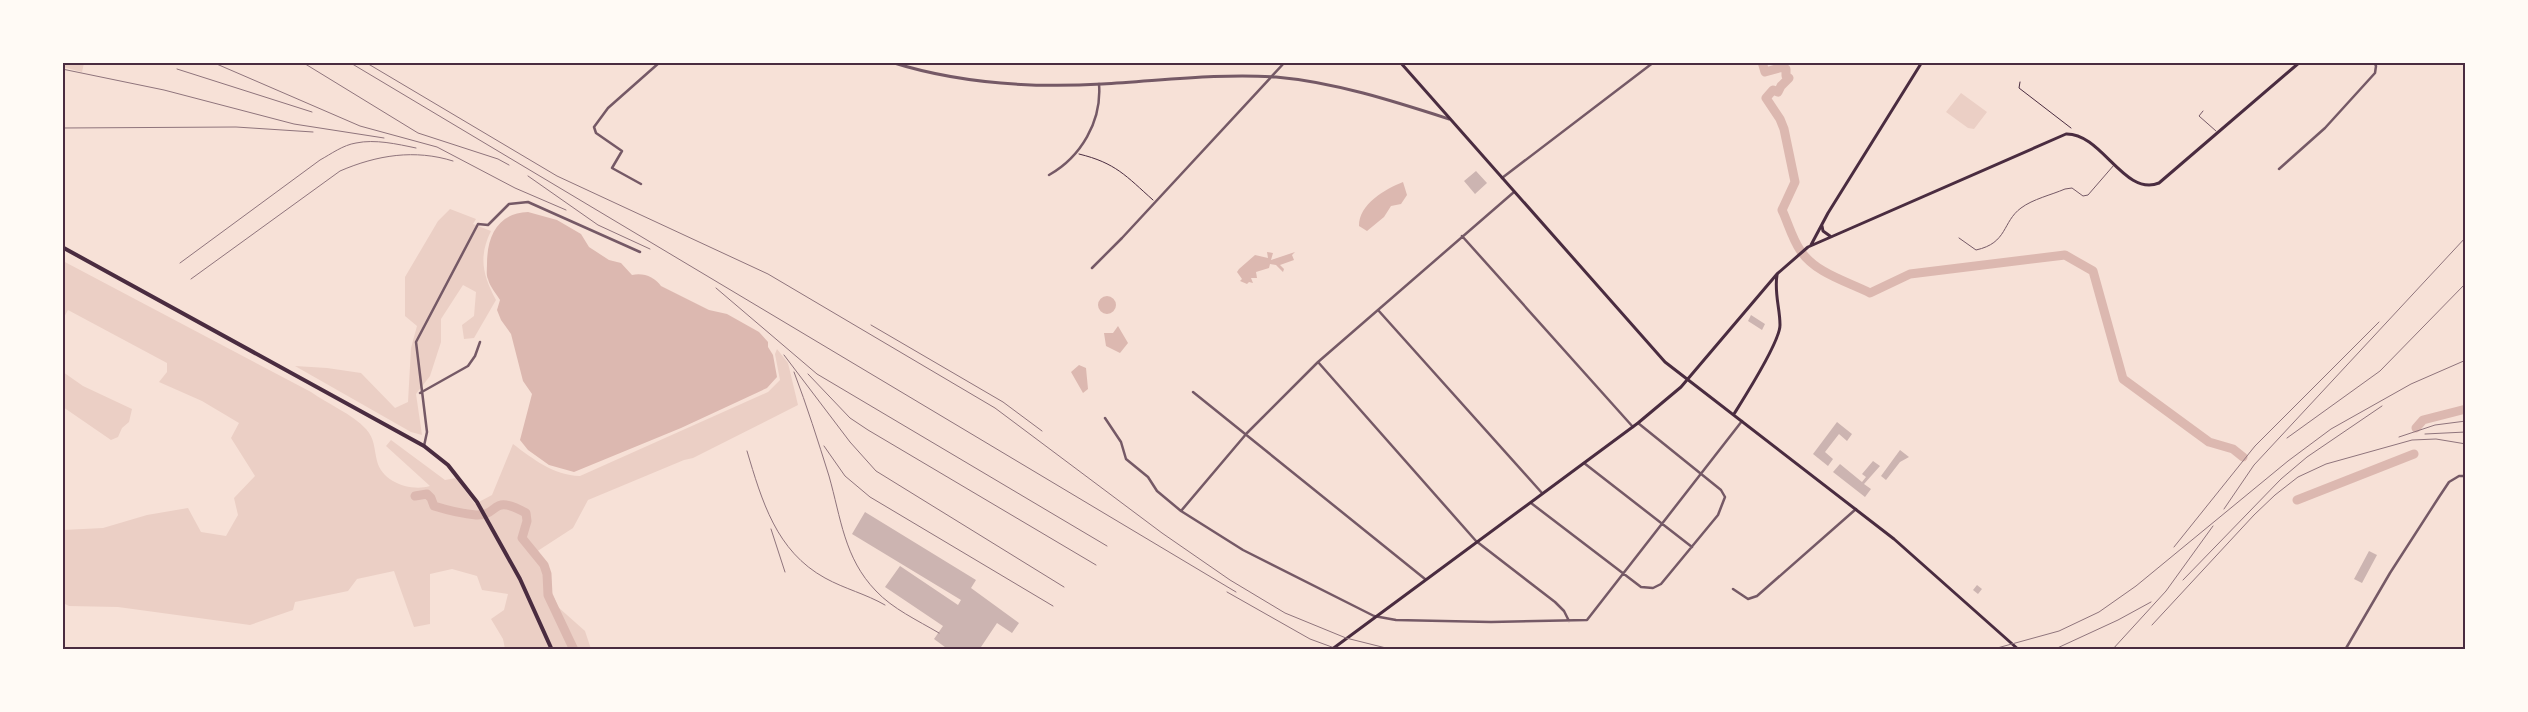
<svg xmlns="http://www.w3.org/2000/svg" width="2528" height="712" font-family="Lato,sans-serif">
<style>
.green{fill:#ebcfc5}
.water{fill:#dcb8b0}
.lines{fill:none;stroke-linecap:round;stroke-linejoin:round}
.river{stroke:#dcb8b0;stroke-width:9}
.building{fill:#ccb4b1}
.path{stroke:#4a2c40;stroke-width:1}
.service{stroke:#755966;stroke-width:1}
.minor{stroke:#755966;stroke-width:2.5}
.tertiary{stroke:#755966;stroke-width:3}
.secondary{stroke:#4a2c40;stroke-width:3}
.primary{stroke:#4a2c40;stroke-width:4}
.rail{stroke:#8f747c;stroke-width:1}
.neatline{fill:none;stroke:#4a2c40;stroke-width:2}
</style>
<rect width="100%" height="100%" fill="#f7e1d7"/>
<!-- green -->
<path class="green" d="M63,62H84V63L82,72L63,67Z
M1961,93L1987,112L1974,129L1968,128L1946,112Z
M450,209L476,219L473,224L491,231C478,257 483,276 496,300L474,338L464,339L462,325L474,316L476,292L463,285L441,319V342L430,376L416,394L422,435L411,432L295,366L327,368L361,373L395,408L408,402L411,348L417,326L405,316V277L438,221Z
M63,261L311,392C328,404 352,414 366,429C375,439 374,449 377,461C382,482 411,492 430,486L386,446L391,440L445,480L456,478L475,504L492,495L513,444C533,459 553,475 580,476L768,392L780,380L775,354L777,349L788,363L798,405L693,458L684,460L588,500L573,528L536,552L558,607L585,631L591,649H505L503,639L491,619L504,610L508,594L482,590L477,576L452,569L430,574V624L414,627L394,571L357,579L348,591L295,602L293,610L250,625L118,607L69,606L63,603V530L103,528L147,515L188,508L201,532L226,536L238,515L234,498L255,476L231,438L239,423L202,401L159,382L167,372V363L68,310L63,319Z
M63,372L83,386L132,409L129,422L122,428L118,437L111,440L63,407Z"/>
<!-- water -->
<path class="water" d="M1403,182L1407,195L1401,204L1391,206L1384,217L1367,231L1359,226C1359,204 1385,189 1403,182Z
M528,212L557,220L581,234L589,247L609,260L621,263L632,275C643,272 655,277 661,286L709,310L727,314L759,332L768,342V347L773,355L777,377L767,388L681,428L574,472L549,465L528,450L520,440L532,394L523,381L511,334L501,320L497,310L500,300C496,293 490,287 488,279C486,275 487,269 487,264C487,236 498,213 528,212Z
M1267,252L1273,253L1271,260L1295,252L1292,255L1294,260L1280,265L1284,269L1283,272L1276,265L1270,264L1269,268L1256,272L1257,278H1251L1253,283L1249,282L1247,284L1240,281L1242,279L1237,272L1239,269L1255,255L1268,258Z
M1098 305a9 9 0 1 1 18 0a9 9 0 1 1-18 0Z
M1118,326L1128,343L1120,353L1106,346L1104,333H1113Z
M1079,365L1086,368L1088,389L1083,393L1071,372Z"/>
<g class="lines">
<!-- river -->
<path class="river" d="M1762,62L1765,72L1783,67L1786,69V76L1789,78L1781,86L1778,92L1773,90L1766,98L1780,119L1784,129L1795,182L1782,210C1788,223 1792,238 1800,250C1815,273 1846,281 1870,293L1910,274L2065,255L2093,271L2123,379L2209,442L2233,449L2243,457
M2416,428L2423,420L2466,409
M415,496L427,494L431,498L434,506C447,510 463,514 476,515C500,516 490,493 526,513L527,521L522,538L544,565L547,574L548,595L574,650
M2297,500L2414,454"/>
</g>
<!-- building -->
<path class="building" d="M1476,171L1487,183L1475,194L1464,181Z
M1751,315L1765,324L1762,330L1748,321Z
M1837,422L1852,434L1847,441L1839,434L1825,452L1833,459L1828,466L1813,454Z
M1900,450L1909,457L1900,462L1886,480L1881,476Z
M1873,461L1880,466L1864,484L1871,489L1865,497L1833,472L1840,464L1862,482L1866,477L1862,474Z
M865,512L976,580L971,588L1019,623L1012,633L997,623L979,650H949L934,639L943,626L885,587L900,566L958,605L961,600L852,534Z
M2369,551L2377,555L2362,583L2354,579Z
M1977,585L1982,589L1978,594L1973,590Z"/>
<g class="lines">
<!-- path -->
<path class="path" d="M2020,82L2019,88L2071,128
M1079,154C1116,163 1126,176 1153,200"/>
<!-- service -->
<path class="service" d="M2203,111L2199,116L2216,131
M1959,238L1976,250C2008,243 2002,222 2021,208C2033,199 2051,195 2065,189L2072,188L2083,196L2088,195L2114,165"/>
<!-- minor -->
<path class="minor" d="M2279,169L2325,128L2375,73L2376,66L2374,62
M1049,175C1081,157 1102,121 1099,84
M1502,178L1654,62
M641,184L612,168L622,151L596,133L594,127L608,108L660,62
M1462,236L1633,427
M1092,268L1122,238L1285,62
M1378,310L1542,493
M1318,362L1476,541L1555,602L1564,611L1569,621
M1193,392L1425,579
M420,393L468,366L475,356L480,342
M1105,418L1121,442L1126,459L1148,477L1157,491L1181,511L1243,550L1374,616L1396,620L1491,622L1587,620L1742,421
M424,446L427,432L416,342L478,224L488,225L509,204L528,202L640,252
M1584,463L1692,547
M1531,503L1641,587L1653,588L1661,584L1718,515L1725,497L1721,490L1638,423
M1181,511L1247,433L1318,362L1514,192
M1733,589L1748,599L1757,596L1856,509
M2345,650L2390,573L2439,497L2449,482L2459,476H2466"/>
<!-- tertiary -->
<path class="tertiary" d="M891,62C957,83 1032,88 1102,84C1159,81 1218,73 1276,77C1334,82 1393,101 1449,119"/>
<!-- secondary -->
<path class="secondary" d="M1400,62L1665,362L1894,539L2019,650
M1822,226L1823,231L1830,236
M1811,245L1828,213L1922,62
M1734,414C1744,398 1780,342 1780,325C1780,308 1774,293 1777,275
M1331,650L1638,423L1681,387L1777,274L1808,247L2066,134C2102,133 2124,197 2159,183L2300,62"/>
<!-- primary -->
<path class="primary" d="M62,247L424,446L448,465L477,502L520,579L552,650"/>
<!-- rail -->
<path class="rail" d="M212,62L360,126L437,147L515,188L566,210
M302,62L418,133L498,159L509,165
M349,62L1236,592
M365,62L557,176L768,274L995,408L1162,533L1230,580L1285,613L1346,638L1394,650
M62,69L164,90L294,124L384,138
M177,69L312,112
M62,128L236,127L313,132
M528,176L598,225L650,249
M180,263L320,160C331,154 343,145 356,143C375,139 397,144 416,148
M191,279L340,171C377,155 415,149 453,161
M716,288L817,374L1107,546
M871,325L1003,402L1042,431
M784,355L850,442L876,471L1064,587
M794,372C807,406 818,441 829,476C841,518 844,558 876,591C893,609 917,620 939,633
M808,374L850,418L868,430L1096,565
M2425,434L2466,432
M2399,437L2435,425L2466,421
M2287,438L2380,371L2466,283
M824,446L845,476L870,497L1053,606
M747,451C762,501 776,551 825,578C845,589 866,594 885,605
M2224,509L2254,465L2466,237
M771,529L785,572
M2174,547L2255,446L2379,322
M2183,580L2281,479L2307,457L2382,406
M1227,592L1310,639L1340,650
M2152,625L2254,515L2275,495L2298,477L2326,464L2412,440L2436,439L2466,444
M1990,650L2059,631L2099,612L2136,586L2288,461L2331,429L2411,384L2466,360
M2053,650L2118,620L2151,602
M2112,650L2166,591L2213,526"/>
</g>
<!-- border -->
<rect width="2528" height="712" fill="none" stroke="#fffaf5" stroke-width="128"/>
<rect x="64" y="64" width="2400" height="584" class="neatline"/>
</svg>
